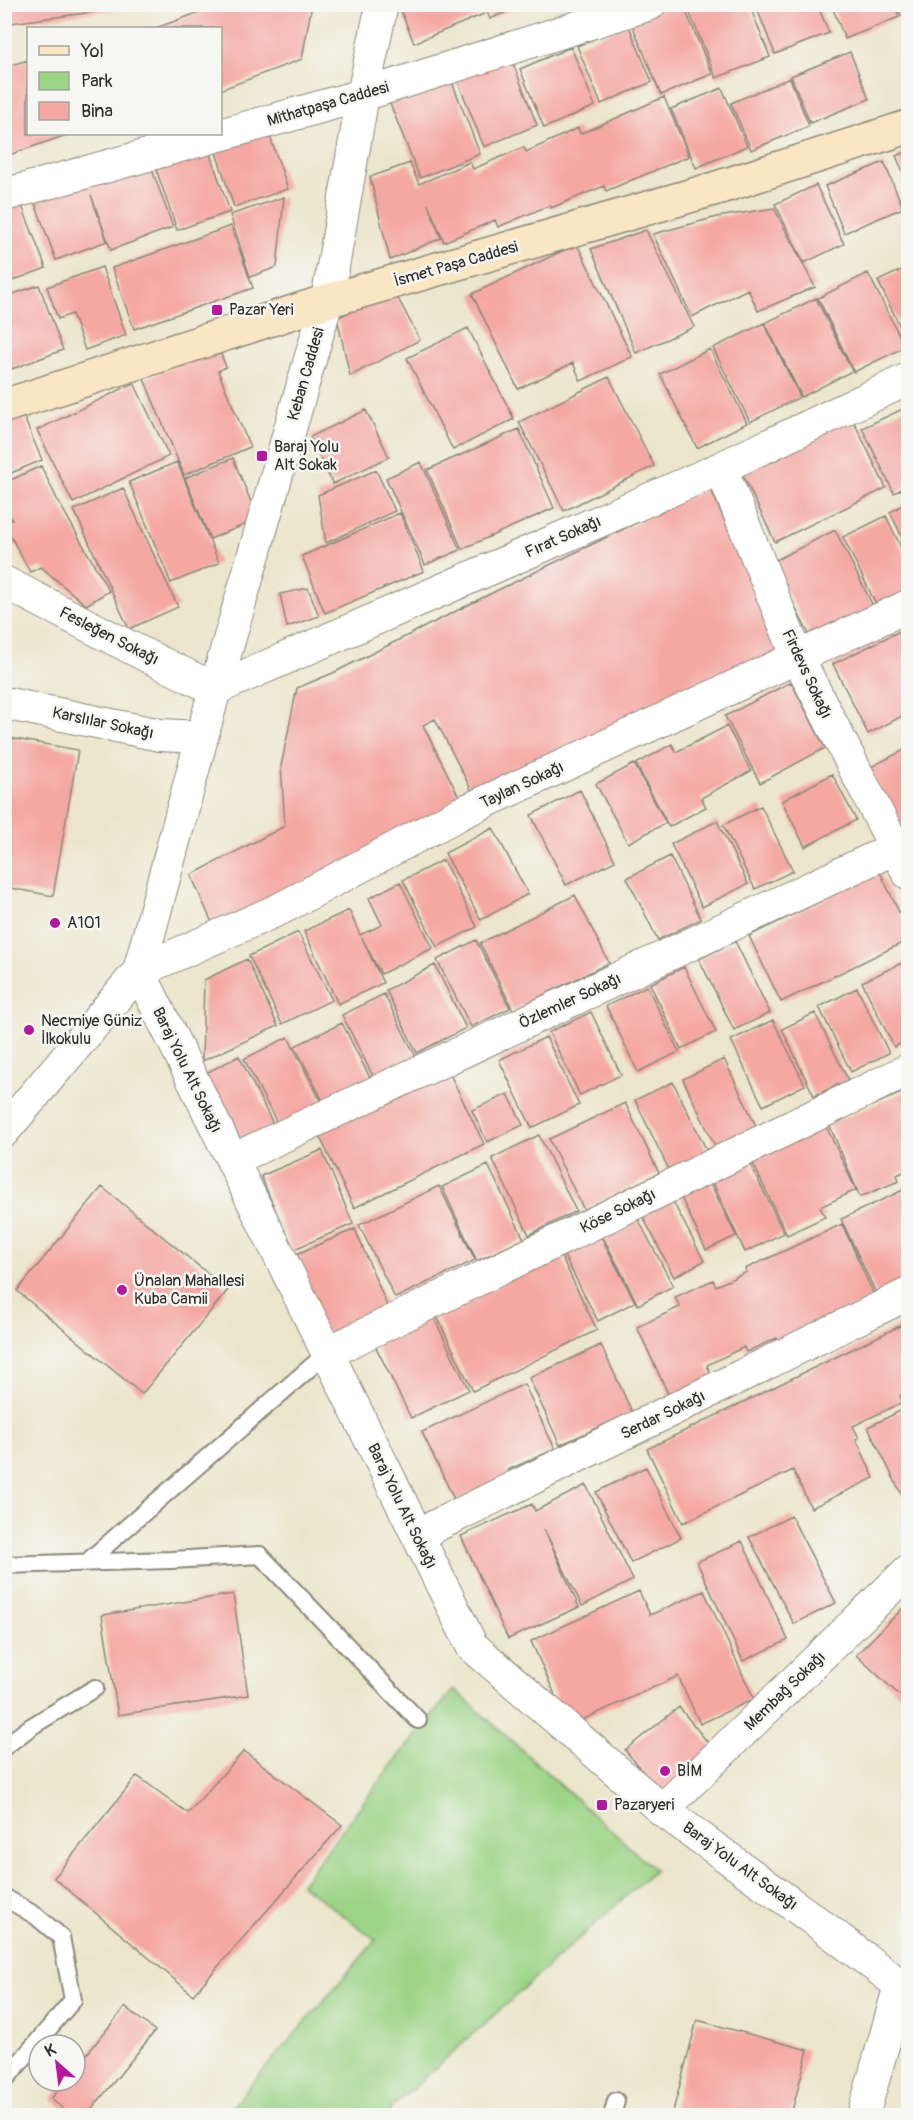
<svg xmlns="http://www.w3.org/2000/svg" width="913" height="2120" font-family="Pangolin,sans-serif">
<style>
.green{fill:#9cd486;stroke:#648058;stroke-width:1.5}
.building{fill:#f5a8a2}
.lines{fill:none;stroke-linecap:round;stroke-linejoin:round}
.lane-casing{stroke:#8b887b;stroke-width:20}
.street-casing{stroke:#8b887b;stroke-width:34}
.secondary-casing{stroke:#8b887b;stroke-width:36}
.lane{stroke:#fff;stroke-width:16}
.street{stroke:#fff;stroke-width:32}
.secondary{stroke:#fbe6c3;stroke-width:33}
.poi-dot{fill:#b5179e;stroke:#f6f6f2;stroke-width:2}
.labels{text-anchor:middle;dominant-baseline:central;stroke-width:5;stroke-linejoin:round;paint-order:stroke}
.street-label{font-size:16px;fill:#2b2b2b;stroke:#f6f6f2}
.poi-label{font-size:16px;fill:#2b2b2b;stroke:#f6f6f2;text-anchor:start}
</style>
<rect width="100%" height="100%" fill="#f6f6f2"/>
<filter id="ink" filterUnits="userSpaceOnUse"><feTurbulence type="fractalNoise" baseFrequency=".0167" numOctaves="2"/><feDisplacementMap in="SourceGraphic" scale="12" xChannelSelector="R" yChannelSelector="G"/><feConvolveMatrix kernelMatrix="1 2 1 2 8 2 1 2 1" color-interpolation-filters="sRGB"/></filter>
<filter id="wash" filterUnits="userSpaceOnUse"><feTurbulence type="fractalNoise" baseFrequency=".008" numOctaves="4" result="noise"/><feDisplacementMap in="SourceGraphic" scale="24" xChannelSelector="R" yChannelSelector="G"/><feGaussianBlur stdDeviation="1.35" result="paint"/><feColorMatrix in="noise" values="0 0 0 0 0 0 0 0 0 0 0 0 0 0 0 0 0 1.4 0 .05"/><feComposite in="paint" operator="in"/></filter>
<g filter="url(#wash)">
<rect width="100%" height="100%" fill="#ebe6cb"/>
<!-- green -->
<path class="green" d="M454,1689L655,1870L391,2108L389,2115H225L376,1940L301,1884L395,1761Z"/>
<g id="blocks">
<!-- building -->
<path class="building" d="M4,4H138V6L4,24Z
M222,4H312L302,59L220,90V28H156Z
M415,4H481L484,14L414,43L401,11Z
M484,4H524L490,19Z
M672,4H683L712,74L661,95L631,22Z
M690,4H749L770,57L716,78L687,6Z
M755,4H817L829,33L775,54Z
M831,4H894L899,17L845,39Z
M896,4H908V13L901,16Z
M628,24L652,82L601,104L577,46Z
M571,47L595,106L544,128L520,69Z
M850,52L869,99L810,123L791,76Z
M509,53L537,125L484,147L455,74Z
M28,60V134H69L9,155L4,142V67Z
M449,74L480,154L420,178L388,99Z
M790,78L809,126L751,150L731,103Z
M722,88L747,146L696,168L671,109Z
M664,97L689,156L606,191L604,186L551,208L550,205L498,227L495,220L444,242L428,204L441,238L390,260L370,177L410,163L419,184L470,162L473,169L524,147L526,152L578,128L580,134Z
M267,128L288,189L234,207L214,146Z
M209,151L230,212L177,230L156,169Z
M908,151V183L896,156Z
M884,162L903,208L844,233L825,186Z
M150,164L173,227L111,250L91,195L107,241L56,260L32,195Z
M816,185L844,244L804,263L775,204Z
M17,193L46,268L4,284V198Z
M284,197L277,267L250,277L230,215Z
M774,208L815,287L758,311L748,289L692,317L653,234L717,217Z
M231,226L253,288L134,329L112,268Z
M646,230L694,327L636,353L591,249Z
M577,244L632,357L581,381L573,363L518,389L472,294Z
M102,267L126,335L85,350L72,314L58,319L47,287Z
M908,267V338L906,339L878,281Z
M868,273L905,347L854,372L818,298Z
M39,285L63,350L12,369L4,349V297Z
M393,289L420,340L350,376L337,318Z
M816,298L852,371L802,397L765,323Z
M764,323L800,397L750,422L713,348Z
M468,328L514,419L453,450L407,358Z
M218,347L226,367L218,371L250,447L184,475L144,379Z
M710,349L747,423L697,448L660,374Z
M609,377L654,466L564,511L519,422Z
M134,383L169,456L73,503L37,430Z
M905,408L908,416V486L894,493L862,428Z
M366,410L389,457L333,484L310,437Z
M22,413L42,460L4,476V418Z
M852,418L886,488L775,542L741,471Z
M519,429L554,508L462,549L427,470Z
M233,458L258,519L210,539L185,478Z
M177,462L219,563L171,583L129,482Z
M421,462L460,550L425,565L386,478Z
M41,466L57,499L109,591L86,605L41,567L30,572L4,524L12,520L4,506V483Z
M376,470L395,511L326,543L318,495Z
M710,487L782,654L474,795L435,719L423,725L462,803L216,932L191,875L285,826L281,766L297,688L333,673L498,590Z
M123,488L178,607L129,629L74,510Z
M908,502V549L890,512Z
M400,513L424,571L325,613L302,556Z
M886,516L908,562V596L879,610L843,537Z
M835,530L876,612L814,644L772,562Z
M308,588L319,616L287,627L280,594Z
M908,627V713L868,734L833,664Z
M791,682L825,748L760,783L725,716Z
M727,726L751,771L701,798L706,807L669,827L636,764L672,744L676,752Z
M4,737L78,750L53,896L4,887Z
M908,748V836L904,838L869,768Z
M634,764L666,823L628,843L596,784Z
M832,774L856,820L805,847L782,801Z
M580,790L615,861L566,885L531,815Z
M761,806L793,871L755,889L723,825Z
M717,821L748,884L702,907L671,844Z
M493,828L528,894L481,920L445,853Z
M670,856L701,919L658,940L627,878Z
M443,860L477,927L437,947L403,880Z
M880,872L908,931V940L781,1002L749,936Z
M400,882L433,948L381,974L362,938L383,983L338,1004L304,931L349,910L360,935L382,925L369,898Z
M575,895L609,963L513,1010L480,943Z
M298,932L332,1000L282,1024L249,956Z
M476,940L510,1008L471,1027L437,960Z
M735,941L770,1013L734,1030L699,959Z
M247,959L278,1026L202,1061L204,980Z
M908,960V1040L894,1047L862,982Z
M435,965L466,1028L417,1053L386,990Z
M684,967L716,1032L681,1049L650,984Z
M647,986L679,1052L638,1072L606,1006Z
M857,988L889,1053L851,1072L819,1007Z
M384,994L416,1057L374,1078L342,1015Z
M591,1012L621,1075L580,1095L549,1032Z
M815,1013L848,1080L814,1096L782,1029Z
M773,1020L805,1085L763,1106L731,1040Z
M342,1023L372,1082L325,1105L295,1046Z
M288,1037L323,1105L279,1127L244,1059Z
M546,1037L579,1105L532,1128L499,1060Z
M239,1056L276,1130L233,1152L196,1078Z
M724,1059L759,1132L718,1152L683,1079Z
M448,1070L484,1144L354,1208L318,1133Z
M673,1082L709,1155L671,1174L635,1100Z
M908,1090V1170L897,1175L899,1181L860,1197L829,1124Z
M508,1094L523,1125L487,1142L472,1110Z
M625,1103L659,1173L584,1210L549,1139Z
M825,1124L856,1190L820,1207L825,1217L787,1235L751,1159Z
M539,1135L576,1211L529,1235L492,1158Z
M322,1150L353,1224L292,1250L261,1176Z
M748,1159L784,1233L745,1252L710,1177Z
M488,1165L524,1239L477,1261L442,1187Z
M707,1176L736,1236L706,1250L678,1191Z
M439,1186L475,1260L395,1298L359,1225Z
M102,1187L228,1290L142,1394L17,1291Z
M903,1190L908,1202V1280L877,1295L841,1219Z
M669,1194L704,1261L674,1277L639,1209Z
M636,1215L673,1286L638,1305L601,1233Z
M842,1224L875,1297L779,1342L777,1338L746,1352L744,1347L707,1365L712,1378L670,1398L637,1327L680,1307L675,1297L713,1280L716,1286L747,1272L745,1269Z
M355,1229L388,1308L325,1335L292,1256Z
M599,1233L635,1302L598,1321L562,1252Z
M560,1254L597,1330L473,1391L436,1315Z
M433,1316L469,1390L411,1418L375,1345Z
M908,1322V1391L900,1396L903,1402L853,1426L859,1438L856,1439L874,1478L811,1508L793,1470L683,1523L647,1449Z
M601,1345L632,1412L560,1445L529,1378Z
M524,1384L555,1449L508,1470L510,1476L455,1501L422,1432Z
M908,1407V1492L902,1495L868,1427Z
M646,1467L681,1538L631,1563L596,1492Z
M586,1485L633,1580L582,1606L544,1529L579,1607L508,1639L461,1536L532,1504L535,1511Z
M791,1516L836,1603L794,1624L749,1537Z
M742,1541L788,1640L743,1661L697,1562Z
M639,1591L650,1615L704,1591L754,1699L700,1724L678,1676L569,1726L531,1641Z
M233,1594L248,1695L118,1715L102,1615Z
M908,1603V1703L856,1655Z
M679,1707L713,1749L660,1792L625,1750Z
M244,1751L342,1825L193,1995L54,1878L137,1776L188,1813Z
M125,2007L155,2031L87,2115H71L51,2099L65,2081H75V2069Z
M697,2020L808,2050L791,2115H672Z"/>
</g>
</g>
<g filter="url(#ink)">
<use href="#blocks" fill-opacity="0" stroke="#8b887b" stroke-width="1.5"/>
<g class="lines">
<defs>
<path id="lane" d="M86,1563L327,1353
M4,1565L171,1560L260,1555L418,1720
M4,1747L32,1726L95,1688
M4,1897L36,1916L61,1937L73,2000L4,2081
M612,2116L616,2101"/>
<path id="street" d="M382,4L363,95L327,301L215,689L139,971L472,1646L662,1810L825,1928L900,1985L863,2116
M4,195L363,95L650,4
M721,468L798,658L908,873
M4,582L145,655L215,689L712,472L908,379
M4,703L160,735L202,737
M4,1131L139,971L280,909L461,813L908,606
M232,1160L908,842
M327,1353L908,1070
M417,1535L908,1294
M662,1810L908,1571"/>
<path id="secondary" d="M4,406L327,301L717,188L908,127"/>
</defs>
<!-- lane casing -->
<use href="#lane" class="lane-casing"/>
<!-- street casing -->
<use href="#street" class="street-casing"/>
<!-- secondary casing -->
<use href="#secondary" class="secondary-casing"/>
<!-- lane -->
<use href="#lane" class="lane"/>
<!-- street -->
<use href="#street" class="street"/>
<!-- secondary -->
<use href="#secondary" class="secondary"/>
</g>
</g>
<!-- markers -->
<g class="poi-dot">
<rect x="211" y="304" width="12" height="12" rx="3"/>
<rect x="256" y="450" width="12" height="12" rx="3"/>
<circle cx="55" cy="923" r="6"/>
<circle cx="29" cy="1030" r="6"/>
<circle cx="122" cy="1290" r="6"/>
<circle cx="665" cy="1771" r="6"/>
<rect x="596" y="1799" width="12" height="12" rx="3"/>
</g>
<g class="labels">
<!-- street labels -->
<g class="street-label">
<text transform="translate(328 104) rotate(-16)">Mithatpaşa Caddesi</text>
<text transform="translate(456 264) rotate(-16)">İsmet Paşa Caddesi</text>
<text transform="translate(306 374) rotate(-74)">Keban Caddesi</text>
<text transform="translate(563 537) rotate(-24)">Fırat Sokağı</text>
<text transform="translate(109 636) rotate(27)">Fesleğen Sokağı</text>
<text transform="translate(807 674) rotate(65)">Firdevs Sokağı</text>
<text transform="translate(103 723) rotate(12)">Karslılar Sokağı</text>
<text transform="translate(522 785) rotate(-25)">Taylan Sokağı</text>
<text transform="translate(570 1001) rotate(-25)">Özlemler Sokağı</text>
<text transform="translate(187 1070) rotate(64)">Baraj Yolu Alt Sokağı</text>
<text transform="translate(618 1211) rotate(-26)">Köse Sokağı</text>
<text transform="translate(663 1415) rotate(-26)">Serdar Sokağı</text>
<text transform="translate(402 1506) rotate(64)">Baraj Yolu Alt Sokağı</text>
<text transform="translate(785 1691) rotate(-44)">Membağ Sokağı</text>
<text transform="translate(740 1866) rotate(36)">Baraj Yolu Alt Sokağı</text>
</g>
<!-- poi labels -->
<g class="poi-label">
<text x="229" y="310">Pazar Yeri</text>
<text x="274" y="447">Baraj Yolu<tspan x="274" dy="18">Alt Sokak</tspan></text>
<text x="67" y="923">A101</text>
<text x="41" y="1021">Necmiye Güniz<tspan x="41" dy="18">İlkokulu</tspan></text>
<text x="134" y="1281">Ünalan Mahallesi<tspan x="134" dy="18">Kuba Camii</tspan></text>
<text x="677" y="1771">BİM</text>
<text x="614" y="1805">Pazaryeri</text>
</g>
</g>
<!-- margin -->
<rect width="913" height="2120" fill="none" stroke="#f6f6f2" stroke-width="24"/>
<!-- legend -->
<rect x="27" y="27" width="195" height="108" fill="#f6f6f2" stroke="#a5a5a2" stroke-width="1.5"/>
<rect x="39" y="46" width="30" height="9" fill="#fbe6c3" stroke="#a5a5a2" stroke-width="1.5"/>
<text x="81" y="57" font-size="18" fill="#2b2b2b">Yol</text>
<rect x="39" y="72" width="30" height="18" fill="#9cd486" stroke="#a5a5a2" stroke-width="1.5"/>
<text x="81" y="87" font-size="18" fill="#2b2b2b">Park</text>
<rect x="39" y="102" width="30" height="18" fill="#f5a8a2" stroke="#a5a5a2" stroke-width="1.5"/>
<text x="81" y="117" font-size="18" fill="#2b2b2b">Bina</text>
<!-- north arrow -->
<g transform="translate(57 2063) rotate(332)"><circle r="28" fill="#f6f6f2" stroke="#a5a5a2" stroke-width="1.5"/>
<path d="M0-4.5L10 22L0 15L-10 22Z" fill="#b5179e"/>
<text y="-9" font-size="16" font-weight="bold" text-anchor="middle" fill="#2b2b2b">K</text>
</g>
</svg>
